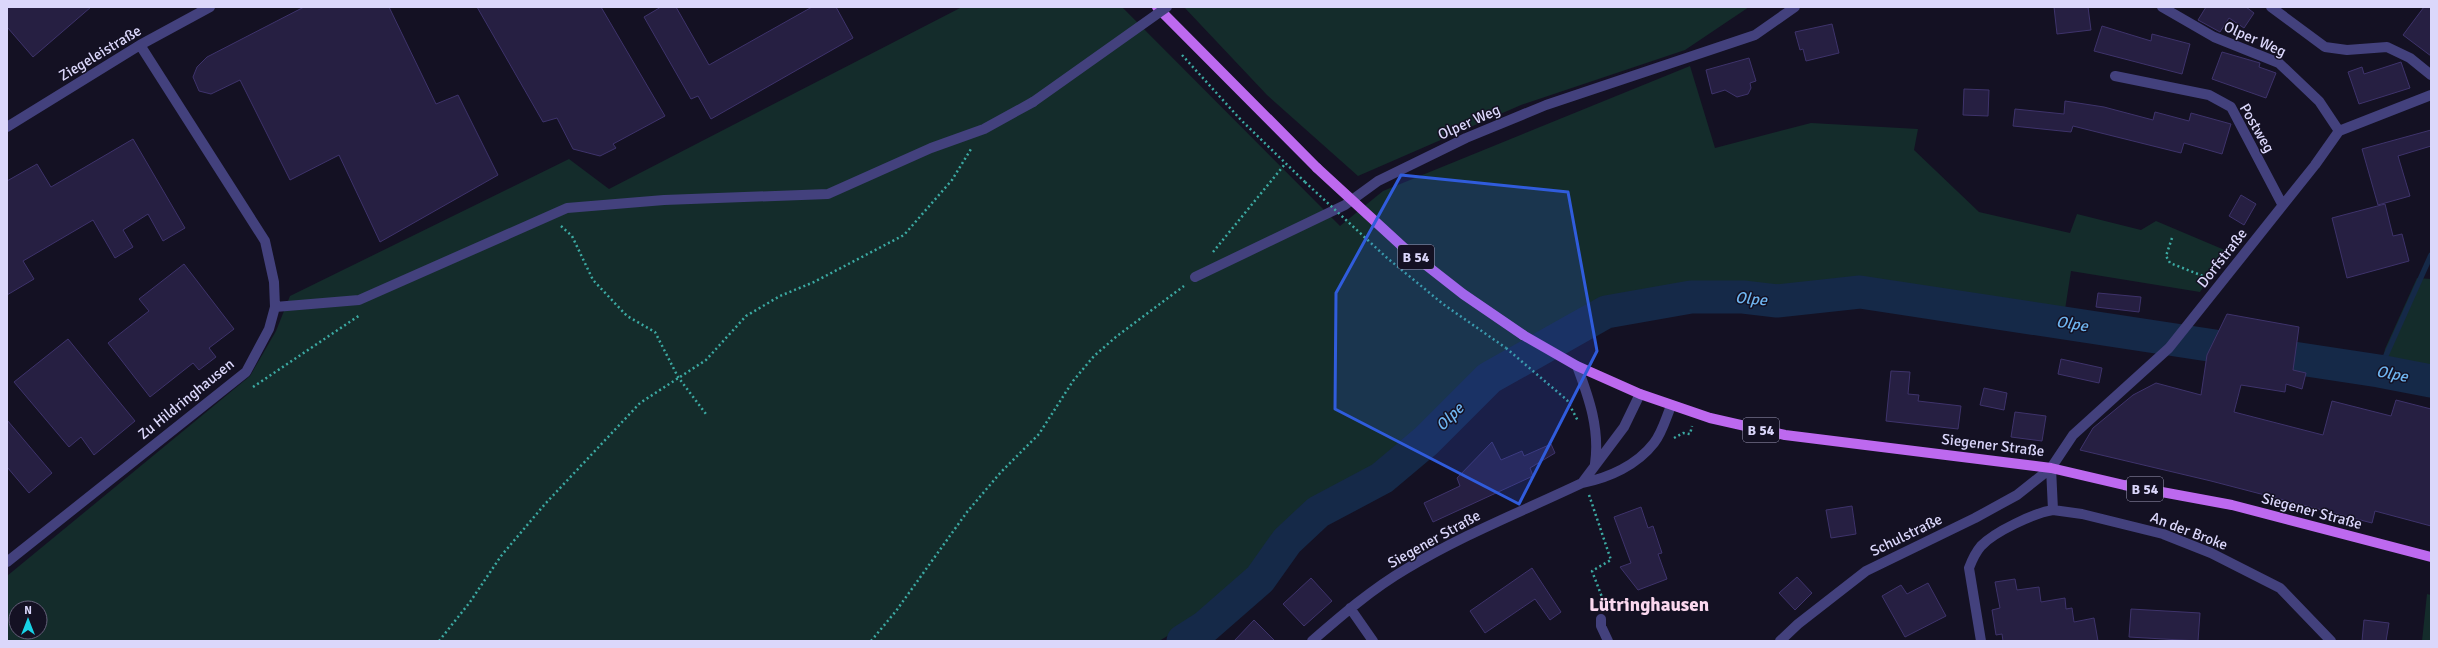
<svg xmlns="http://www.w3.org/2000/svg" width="2438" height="648" font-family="Signika,sans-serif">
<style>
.green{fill:#142c2b;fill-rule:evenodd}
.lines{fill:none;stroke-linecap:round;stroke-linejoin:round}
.stream{stroke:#152948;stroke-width:5.5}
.river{stroke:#152948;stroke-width:33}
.building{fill:#261f42;stroke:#3e336b}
.path{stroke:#3caaa3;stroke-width:2.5;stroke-dasharray:2 3;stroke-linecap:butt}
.minor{stroke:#43417d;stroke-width:10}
.major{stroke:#bd69ef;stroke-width:10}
.path-bridge{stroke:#3caaa3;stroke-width:2.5;stroke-dasharray:2 3;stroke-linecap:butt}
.minor-bridge{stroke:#43417d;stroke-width:10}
.major-bridge{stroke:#bd69ef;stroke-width:10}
.marked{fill:#305cdc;fill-opacity:0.2;stroke:#305cdc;stroke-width:3;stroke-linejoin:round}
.labels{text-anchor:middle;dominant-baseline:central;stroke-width:3;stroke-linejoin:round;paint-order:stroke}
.shield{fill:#141123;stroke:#9f9cba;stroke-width:1}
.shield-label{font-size:14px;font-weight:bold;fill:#dbd7fb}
.street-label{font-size:15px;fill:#dbd7fb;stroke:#141123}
.water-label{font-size:16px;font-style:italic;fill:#6fb5f0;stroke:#141123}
.district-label{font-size:19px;font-weight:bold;fill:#fbd8ef;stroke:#141123}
</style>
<rect width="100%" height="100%" fill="#141123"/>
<!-- green -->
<path class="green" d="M962,7H1122L1340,226L1383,191L1690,66L1715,148L1811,123L1918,129L1914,150L1979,212L2070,233L2077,214L2141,230L2156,221L2227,251L2200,292L2071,271L2064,316L1847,283L1780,294L1693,287L1605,305L1485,371L1420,436L1384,466L1319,504L1288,526L1257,570L1208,612L1159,641H7V576L250,376L276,331L290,296L569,159L609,189ZM16,608H40V632H16Z
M1184,7H1749L1685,50L1521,105L1358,176L1267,95Z
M2417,278L2431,279V375L2381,368L2385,349Z
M2427,594L2431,595V641H2422Z"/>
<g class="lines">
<!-- stream -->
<path class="stream" d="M2379,371L2431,255"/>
<!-- river -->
<path class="river" d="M1183,641L1205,627L1260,579L1287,541L1318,512L1382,478L1426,441L1489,378L1606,312L1691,297H1743L1777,301L1860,292L2379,371L2431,381"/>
</g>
<!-- building -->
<path class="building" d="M7,7H91L33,57L7,27Z
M304,7H389L436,104L458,95L498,175L380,242L339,155L290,180L240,80L211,94L199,91L193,77L197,67L207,57Z
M477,7H601L665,116L613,144L616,148L600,156L573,149L557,118L543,122Z
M661,7H676L709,65L812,7H836L853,38L711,119L698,96L691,99L644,17Z
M2054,7H2088L2091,30L2057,34Z
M2206,7H2246L2254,13L2244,28L2229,18L2220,32L2198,20Z
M2424,7H2431V56L2403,35Z
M1832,24L1839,53L1806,61L1803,49L1800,50L1795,32Z
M2102,26L2151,41L2152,34L2190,44L2182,74L2094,51Z
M2222,52L2260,63L2259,67L2276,73L2266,98L2212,79Z
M1749,58L1756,81L1750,83L1751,88L1748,94L1737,97L1725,90L1712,94L1706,70Z
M2401,62L2410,88L2359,104L2348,72L2362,67L2364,74Z
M1964,89L1989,90L1988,116L1963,115Z
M2065,101L2104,107L2153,120L2155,112L2189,121L2191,113L2231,124L2222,154L2184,143L2181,153L2073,126L2071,132L2013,126L2015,109L2064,114Z
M2431,130V146L2398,156L2410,196L2378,205L2362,149Z
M133,139L185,228L163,241L148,214L123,230L133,247L115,258L93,220L23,261L34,279L7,295V181L37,164L51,187Z
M2241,195L2256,204L2244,225L2229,216Z
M2385,204L2393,236L2402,234L2409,261L2347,278L2332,218Z
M184,264L234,329L209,348L216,357L199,370L193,363L150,397L108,343L149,311L139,299Z
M2098,293L2141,297L2139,312L2096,307Z
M2227,314L2299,327L2293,370L2306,373L2302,389L2286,384L2285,392L2241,385L2234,412L2323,435L2332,401L2391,416L2396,400L2431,409V526L2375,511L2372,523L2211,481L2080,450L2093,428L2133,395L2156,383L2201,395L2207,355Z
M68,339L135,421L94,455L81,437L69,447L14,382Z
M2061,359L2102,368L2099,383L2058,374Z
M1891,371L1910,372L1908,394L1919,395L1918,401L1961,406L1958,429L1886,421Z
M1984,388L2007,393L2004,410L1980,405Z
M2015,412L2046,416L2042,441L2011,437Z
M7,420L52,473L29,493L7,467Z
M1492,442L1501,460L1522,451L1524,456L1551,444L1555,453L1530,468L1533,476L1433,522L1424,503L1460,486L1457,478Z
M1852,506L1856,534L1831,538L1826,510Z
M1641,507L1648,528L1653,526L1662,553L1658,554L1667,579L1638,590L1620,567L1631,563L1614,517Z
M1532,568L1561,612L1550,620L1535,599L1485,633L1470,611Z
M1797,577L1812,593L1795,610L1779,593Z
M1311,578L1332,601L1304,626L1283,604Z
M2015,579L2017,590L2039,587L2041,602L2065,598L2066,609L2072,608L2074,622L2094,618L2098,641H2003L2002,634L1996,635L1992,610L2000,608L1995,582Z
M1928,583L1946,616L1905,637L1882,596L1901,585L1907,594Z
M2131,609L2200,613L2198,641L2129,637Z
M1254,620L1275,641H1234Z
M2364,620L2389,623L2386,641H2362Z"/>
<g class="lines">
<!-- path -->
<path class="path" d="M1182,55L1241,120L1305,182
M561,226L572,236L593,280L627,316L655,332L678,377L706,414
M2172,238L2166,256L2170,263L2208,278
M1213,252L1285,164
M1506,348L1567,400L1578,421
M253,387L360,315
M1674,438L1683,433L1690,434L1692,426
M1589,495L1611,560L1592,571L1605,605
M439,641L470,602L501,556L545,504L640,403L706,360L746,316L780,296L814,282L904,235L952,180L971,149
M871,641L896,611L967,512L1001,472L1039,434L1073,381L1094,356L1117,336L1184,286"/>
<!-- minor -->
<path class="minor" d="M2162,7L2214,37L2279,63L2319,101L2339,131
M2271,7L2325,47L2347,50L2387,47L2410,58L2431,75
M2115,76L2209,95L2231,107L2282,204
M7,127L140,45L210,7
M1195,277L1345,205L1378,181L1466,138L1546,105L1755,35L1795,7
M275,307L359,300L567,208L664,200L828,194L931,148L984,129L1033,102
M1577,366C1589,398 1600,429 1595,464
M2051,468L2053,510L2082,514L2163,534L2211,553L2280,588L2331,641
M1582,483L1624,427L1640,394
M7,562L246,372L269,329L275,307L274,282L265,241L140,45
M1350,608L1373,641
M1601,619V626L1608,641
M1312,641C1342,615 1372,589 1406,569C1462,535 1523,511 1582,483C1609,478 1637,465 1654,443C1662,433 1666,418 1671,406
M1780,641L1798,624L1866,571L1975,518L2017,495L2051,468L2073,435L2169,348L2315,165L2339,131L2431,95
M1981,641L1969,568C1972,560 1975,553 1981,546C1994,532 2034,513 2053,510"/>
<!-- major -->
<path class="major" d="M1157,7L1317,168
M1523,335L1577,366L1640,394L1710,418L1785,435L2051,468L2124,485L2232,505L2431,557"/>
<!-- path-bridge -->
<path class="path-bridge" d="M1305,182L1386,257L1443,304L1506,348"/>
<!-- minor-bridge -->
<path class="minor-bridge" d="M1033,102L1167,7"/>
<!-- major-bridge -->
<path class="major-bridge" d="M1317,168L1403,247L1463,294L1523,335"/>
</g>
<!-- marked area -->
<path class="marked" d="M1401,175L1568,192L1597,351L1519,504L1335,409L1336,293Z"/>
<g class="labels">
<!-- shield labels -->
<g class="shield">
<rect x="1398" y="245" width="36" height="24" rx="3"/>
<rect x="1743" y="418" width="36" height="24" rx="3"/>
<rect x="2127" y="477" width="36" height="24" rx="3"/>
</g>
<g class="shield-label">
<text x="1416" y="257">B 54</text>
<text x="1761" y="430">B 54</text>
<text x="2145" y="489">B 54</text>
</g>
<!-- street labels -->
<g class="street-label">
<text transform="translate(2255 39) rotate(24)">Olper Weg</text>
<text transform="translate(100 53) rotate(-31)">Ziegeleistraße</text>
<text transform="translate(1469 122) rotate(-24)">Olper Weg</text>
<text transform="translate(2257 128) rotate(60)">Postweg</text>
<text transform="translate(2222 258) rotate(-52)">Dorfstraße</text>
<text transform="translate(186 399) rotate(-39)">Zu Hildringhausen</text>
<text transform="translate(1993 445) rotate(7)">Siegener Straße</text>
<text transform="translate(2312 511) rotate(15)">Siegener Straße</text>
<text transform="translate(2189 531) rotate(21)">An der Broke</text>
<text transform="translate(1906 535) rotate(-26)">Schulstraße</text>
<text transform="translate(1434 539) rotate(-29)">Siegener Straße</text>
</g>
<!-- water labels -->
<g class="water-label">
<text transform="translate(1751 299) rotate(5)">Olpe</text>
<text transform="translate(2072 324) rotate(9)">Olpe</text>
<text transform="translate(2392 374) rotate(11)">Olpe</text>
<text transform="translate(1450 417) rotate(-45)">Olpe</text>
</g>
<!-- district labels -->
<g class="district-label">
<text x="1649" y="605">Lütringhausen</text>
</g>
</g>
<!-- border -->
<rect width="2438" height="648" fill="none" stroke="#dbd7fb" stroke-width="16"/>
<!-- north arrow -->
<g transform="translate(28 620)"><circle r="19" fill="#141123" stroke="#646079"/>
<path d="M0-3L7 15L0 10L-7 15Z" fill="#18d2e6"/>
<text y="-6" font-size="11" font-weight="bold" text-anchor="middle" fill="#dbd7fb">N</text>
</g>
</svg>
